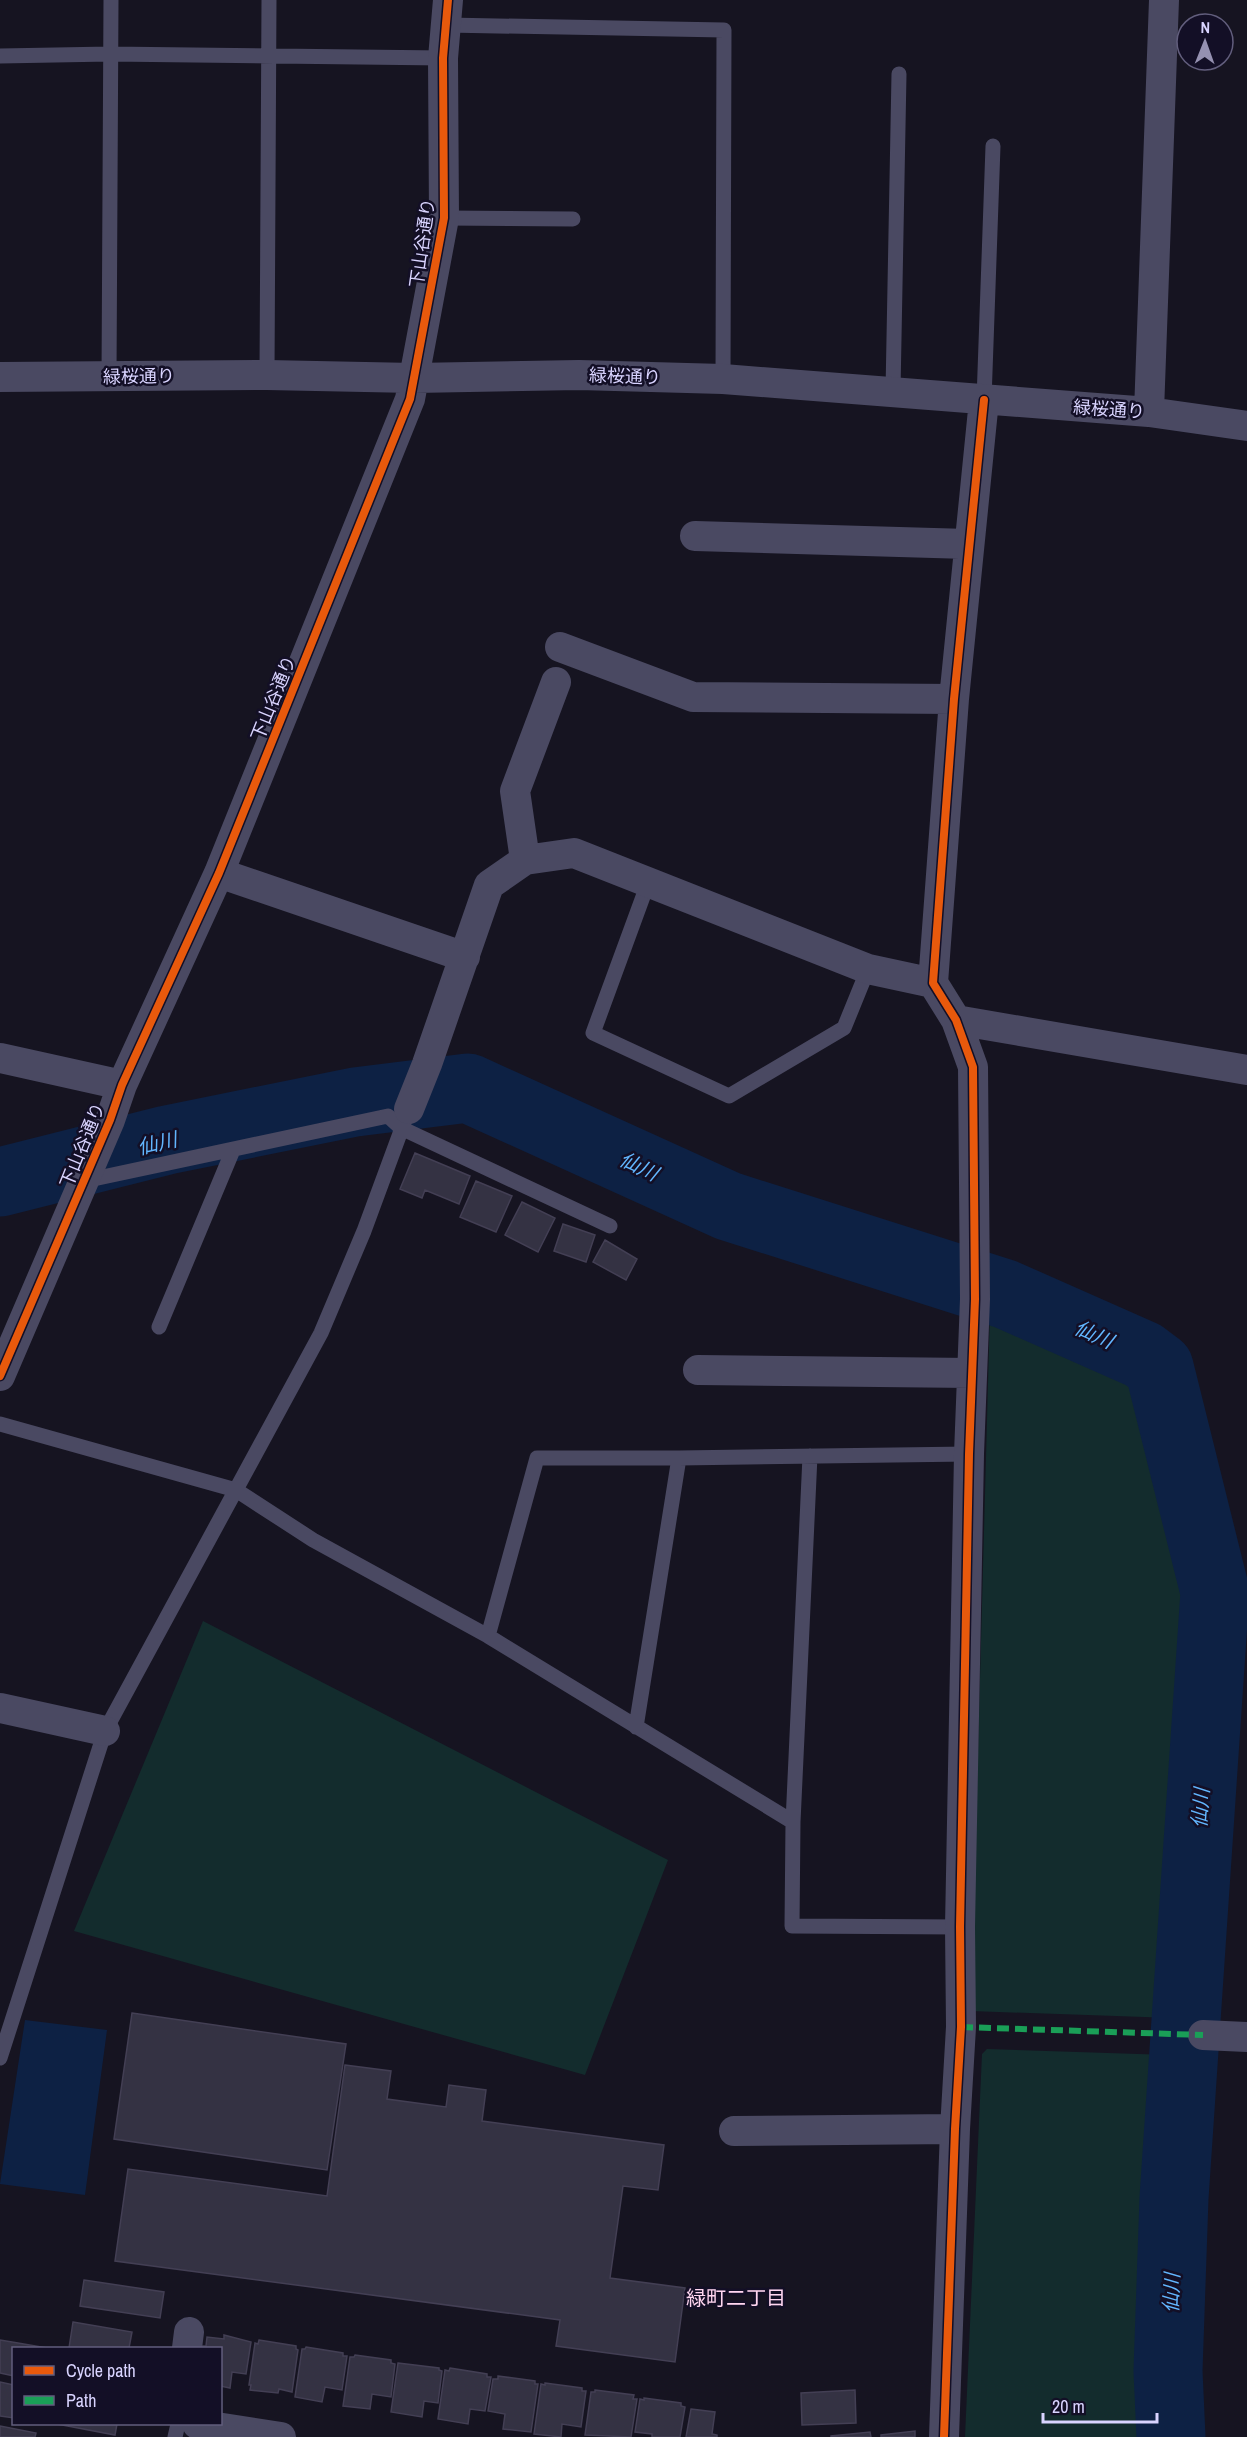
<svg xmlns="http://www.w3.org/2000/svg" width="1247" height="2437" font-family="'Archivo Narrow','Noto Sans JP',sans-serif">
<style>
.green{fill:#132c2d}
.water{fill:#0d2144}
.lines{fill:none;stroke-linecap:round;stroke-linejoin:round}
.river{stroke:#0d2144;stroke-width:69}
.building{fill:#343243;stroke:#433f54;stroke-width:1.5}
.service{stroke:#4a4962;stroke-width:15}
.minor{stroke:#4a4962;stroke-width:30}
.quiet{stroke:#1a9f57;stroke-width:6;stroke-dasharray:12 6;stroke-linecap:butt}
.cycleway-casing{stroke:#130f26;stroke-width:11}
.cycleway{stroke:#e8590c;stroke-width:8}
.labels{text-anchor:middle;dominant-baseline:central;stroke-width:5;stroke-linejoin:round;paint-order:stroke}
.street-label{font-size:18px;fill:#d9d4ff;stroke:#130f26}
.water-label{font-size:20px;font-style:italic;fill:#62b6ff;stroke:#130f26}
.neighbourhood-label{font-size:20px;fill:#ffd6f0;stroke:#130f26}
</style>
<rect width="100%" height="100%" fill="#161421"/>
<!-- green -->
<path class="green" d="M990,1310L1140,1373L1201,1604L1173,2018L971,2011Z
M203,1621L668,1860L585,2075L74,1931Z
M987,2049L1169,2055L1159,2254L1155,2437H965L982,2054Z"/>
<!-- water -->
<path class="water" d="M25,2020L107,2030L85,2195L0,2184Z"/>
<g class="lines">
<!-- river -->
<path class="river" d="M0,1182L167,1140L355,1102L468,1088L728,1206L1005,1294L1143,1355L1159,1367L1215,1592L1174,2198L1168,2371L1171,2437"/>
</g>
<!-- building -->
<path class="building" d="M415,1153L470,1176L459,1204L425,1190L422,1198L400,1189Z
M476,1181L512,1196L496,1232L460,1217Z
M522,1202L555,1218L538,1252L505,1235Z
M563,1224L595,1235L586,1262L554,1251Z
M605,1240L637,1259L626,1280L593,1262Z
M132,2013L346,2044L327,2170L114,2139Z
M345,2065L391,2071L387,2099L446,2107L449,2085L486,2090L482,2121L664,2145L658,2190L623,2186L610,2278L685,2288L675,2362L556,2346L560,2320L115,2261L128,2169L327,2196Z
M84,2280L164,2292L160,2318L80,2306Z
M73,2322L132,2332L129,2348H69Z
M224,2335L251,2342L246,2374L232,2372L230,2388L220,2386V2348H201L202,2346H206L207,2337L224,2339Z
M0,2340L18,2343L47,2348H14V2376L0,2373Z
M259,2340L296,2346V2349L298,2350L292,2392L279,2389L278,2393L250,2390L251,2385H249L255,2343L258,2344Z
M306,2347L343,2353V2356H347L342,2390L325,2387L322,2402L295,2397L302,2349H305Z
M355,2355L391,2360V2363L395,2364L391,2397L372,2394L370,2409L343,2406L350,2357H354Z
M398,2363L439,2368V2370L442,2371L438,2403L424,2401L422,2417L391,2412Z
M450,2368L487,2374V2377H491L485,2411L470,2409L468,2424L438,2419L445,2370L449,2371Z
M498,2376L535,2381V2384H538L531,2432L503,2429L505,2414L488,2411L493,2379H498Z
M0,2382L14,2385V2418L0,2416Z
M545,2383L582,2388V2391H586L581,2427L562,2424L561,2437L534,2434L541,2384L545,2385Z
M595,2390L634,2395L633,2399H637L631,2437L585,2435L591,2392H595Z
M855,2390L856,2423L802,2425L801,2393Z
M644,2398L681,2403V2406L685,2407L680,2437H652V2434L635,2432L640,2399L644,2400Z
M691,2409L715,2412L712,2434L717,2435V2437H686Z
M57,2424H117L115,2435Z
M0,2426L36,2433L35,2437H0Z
M915,2431V2437H881V2435Z
M870,2432L871,2437H831V2436Z"/>
<g class="lines">
<!-- service -->
<path class="service" d="M447,25L724,30L723,379
M0,56L110,54L443,58
M444,218L573,219
M267,375L269,0
M109,377L111,0
M893,391L899,74
M984,400L993,146
M648,883L593,1033L729,1096L844,1028L868,969
M84,1181L388,1116L401,1128L610,1226
M159,1327L233,1150
M0,1424L236,1490L313,1540L488,1636L793,1822
M810,1456L793,1822L792,1926L960,1927
M488,1636L537,1458H679L969,1454
M636,1727L679,1458
M0,2058L105,1731L321,1333L364,1231L409,1109
M175,2437L178,2424"/>
<!-- minor -->
<path class="minor" d="M0,377L267,375L414,378L579,375L723,379L1149,412L1247,426
M1149,412L1164,0
M695,536L968,544
M560,647L693,697L954,699
M525,860L574,853L868,969L933,983
M219,873L465,957
M956,1020L1247,1070
M0,1058L122,1085
M409,1109L427,1064L489,885L525,860L515,791L556,682
M698,1370L972,1373
M0,1376L110,1120L122,1085L219,873L410,399L444,218L443,58L448,0
M0,1708L105,1731
M1203,2035L1247,2037
M734,2131L955,2129
M187,2348L189,2332
M197,2424L281,2437
M944,2437L955,2129L961,2027L960,1927L969,1454L975,1299L973,1067L956,1020L933,983L954,699L984,400"/>
<!-- quiet -->
<path class="quiet" d="M961,2027L1203,2035"/>
<defs>
<path id="cycleway" d="M0,1376L110,1120L122,1085L219,873L410,399L444,218L443,58L448,0
M944,2437L955,2129L961,2027L960,1927L969,1454L975,1299L973,1067L956,1020L933,983L954,699L984,400"/>
</defs>
<!-- cycleway casing -->
<use href="#cycleway" class="cycleway-casing"/>
<!-- cycleway -->
<use href="#cycleway" class="cycleway"/>
</g>
<g class="labels">
<!-- street labels -->
<g class="street-label">
<text transform="translate(422 243) rotate(-82)">下山谷通り</text>
<text transform="translate(139 376) rotate(-1)">緑桜通り</text>
<text transform="translate(625 376) rotate(2)">緑桜通り</text>
<text transform="translate(1109 409) rotate(4)">緑桜通り</text>
<text transform="translate(273 698) rotate(-68)">下山谷通り</text>
<text transform="translate(82 1145) rotate(-68)">下山谷通り</text>
</g>
<!-- water labels -->
<g class="water-label">
<text transform="translate(157 1143) rotate(-13)">仙川</text>
<text transform="translate(639 1166) rotate(25)">仙川</text>
<text transform="translate(1094 1334) rotate(24)">仙川</text>
<text transform="translate(1200 1808) rotate(-86)">仙川</text>
<text transform="translate(1171 2293) rotate(-88)">仙川</text>
</g>
<!-- neighbourhood labels -->
<g class="neighbourhood-label">
<text x="736" y="2297">緑町二丁目</text>
</g>
</g>
<!-- legend -->
<rect x="12" y="2347" width="210" height="78" fill="#130f26" stroke="#625e7d" stroke-width="1.5"/>
<rect x="24" y="2366" width="30" height="9" fill="#e8590c" stroke="#625e7d" stroke-width="1.5"/>
<text x="66" y="2377" font-size="18" fill="#d9d4ff">Cycle path</text>
<rect x="24" y="2396" width="30" height="9" fill="#1a9f57" stroke="#625e7d" stroke-width="1.5"/>
<text x="66" y="2407" font-size="18" fill="#d9d4ff">Path</text>
<!-- north arrow -->
<g transform="translate(1205 42) rotate(1)"><circle r="28" fill="#130f26" stroke="#625e7d" stroke-width="1.5"/>
<path d="M0-4.5L10 22L0 15L-10 22Z" fill="#9591b1"/>
<text y="-9" font-size="16" font-weight="bold" text-anchor="middle" fill="#d9d4ff">N</text>
</g>
<!-- scale -->
<path d="M1043 2413v9h114v-9" fill="none" stroke="#d9d4ff" stroke-width="3"/>
<text x="1052" y="2413" font-size="18" fill="#d9d4ff" stroke="#130f26" stroke-width="4.5" paint-order="stroke">20 m</text>
</svg>
